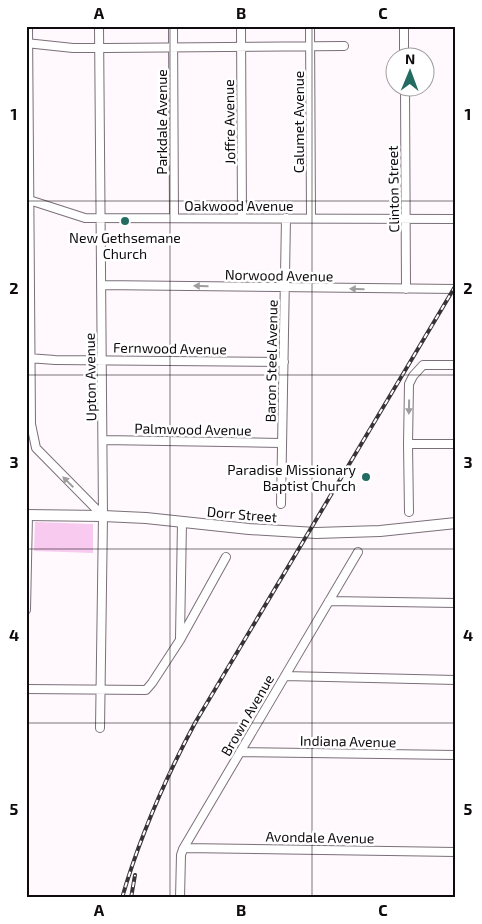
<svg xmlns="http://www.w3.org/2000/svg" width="482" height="924" font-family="'Exo 2',sans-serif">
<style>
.green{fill:#f8caf0}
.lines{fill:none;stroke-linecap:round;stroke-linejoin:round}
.minor-casing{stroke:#7b6f79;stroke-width:10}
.major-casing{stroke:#7b6f79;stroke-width:12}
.minor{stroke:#fff;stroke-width:8}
.major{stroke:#fff;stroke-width:10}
.rail-casing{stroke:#373336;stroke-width:4}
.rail{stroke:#fff;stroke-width:2;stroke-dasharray:5.5;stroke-linecap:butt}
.oneway{fill:#9f9d9e}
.grid{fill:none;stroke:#0e0a0d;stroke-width:1;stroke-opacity:0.55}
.poi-dot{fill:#246c62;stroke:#fff;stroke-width:2}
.labels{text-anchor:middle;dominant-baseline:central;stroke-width:5;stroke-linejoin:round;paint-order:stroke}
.street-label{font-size:14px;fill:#0e0a0d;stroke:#fff}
.poi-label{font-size:14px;fill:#0e0a0d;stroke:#fff}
.neatline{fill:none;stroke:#0e0a0d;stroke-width:2}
.grid-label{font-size:16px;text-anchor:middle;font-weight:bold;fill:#0e0a0d}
</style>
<rect width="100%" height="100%" fill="#fff9fd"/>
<!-- green -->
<path class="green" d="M35,522L93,524V553L34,551Z"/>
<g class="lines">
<defs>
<path id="minor" d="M28,26L31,424L36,448L103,516
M99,26L103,516L100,728
M173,26L174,218
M241,26L242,218
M310,26L311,218
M404,26V58
M26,43L73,48H105L344,46
M405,88L406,289
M26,199L85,218L456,219
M101,285L456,289
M28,358L55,360L284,362
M103,440L282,443
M408,444H456
M281,504L286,218
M409,512L408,444L409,384L413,376L423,365H456
M329,601L456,603
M26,610L28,515
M180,638L182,522
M285,676L456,680
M26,689L146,690L152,683L180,640L226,557
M240,752L456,755
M184,848L456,852
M180,898L181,855L183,849L358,552"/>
<path id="major" d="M26,515L103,516L146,518L249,529L316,533L380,531L456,523"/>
</defs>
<!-- minor casing -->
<use href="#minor" class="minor-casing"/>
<!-- major casing -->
<use href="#major" class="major-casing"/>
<!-- minor -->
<use href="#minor" class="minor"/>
<!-- major -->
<use href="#major" class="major"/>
<defs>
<path id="rail" d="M122,898C140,836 165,779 195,723L456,285
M131,898L135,875"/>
</defs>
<!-- rail casing -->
<use href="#rail" class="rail-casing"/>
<!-- rail -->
<use href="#rail" class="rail"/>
</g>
<!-- one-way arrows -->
<defs><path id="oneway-solid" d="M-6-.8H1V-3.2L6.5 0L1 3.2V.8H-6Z" transform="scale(1.25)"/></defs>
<g class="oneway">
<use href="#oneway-solid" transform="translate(201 286) rotate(-179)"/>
<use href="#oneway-solid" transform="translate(357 289) rotate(-179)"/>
<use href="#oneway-solid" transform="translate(409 407) rotate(91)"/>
<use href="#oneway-solid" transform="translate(68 482) rotate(-136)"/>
</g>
<!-- grid -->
<path class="grid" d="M170,26V898M312,26V898M26,201H456M26,375H456M26,549H456M26,723H456"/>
<!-- markers -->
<g class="poi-dot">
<circle cx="125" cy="221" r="5"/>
<circle cx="366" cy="477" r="5"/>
</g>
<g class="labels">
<!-- street labels -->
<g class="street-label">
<text transform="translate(161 122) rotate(-90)">Parkdale Avenue</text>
<text transform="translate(229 122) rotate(-91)">Joffre Avenue</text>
<text transform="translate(298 122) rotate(-90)">Calumet Avenue</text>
<text transform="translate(393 189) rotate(-91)">Clinton Street</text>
<text x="239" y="205">Oakwood Avenue</text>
<text transform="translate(279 275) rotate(1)">Norwood Avenue</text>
<text transform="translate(170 348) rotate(1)">Fernwood Avenue</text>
<text transform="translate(271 361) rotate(-89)">Baron Steel Avenue</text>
<text transform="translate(90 377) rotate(-91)">Upton Avenue</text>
<text transform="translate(193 429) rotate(1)">Palmwood Avenue</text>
<text transform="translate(242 514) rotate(5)">Dorr Street</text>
<text transform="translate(247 715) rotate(-60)">Brown Avenue</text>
<text transform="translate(348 741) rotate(1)">Indiana Avenue</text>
<text transform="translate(320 837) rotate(1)">Avondale Avenue</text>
</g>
<!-- poi labels -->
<g class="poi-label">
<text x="125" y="237">New Gethsemane<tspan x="125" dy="16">Church</tspan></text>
<text x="356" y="469" text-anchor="end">Paradise Missionary<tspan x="356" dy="16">Baptist Church</tspan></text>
</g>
</g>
<!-- border -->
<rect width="482" height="924" fill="none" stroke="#ffffff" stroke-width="55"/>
<!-- north arrow -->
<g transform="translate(410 72) rotate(1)"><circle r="24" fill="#ffffff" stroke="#9f9d9e"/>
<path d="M0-4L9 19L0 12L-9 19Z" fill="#246c62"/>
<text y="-8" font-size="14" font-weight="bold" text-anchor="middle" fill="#0e0a0d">N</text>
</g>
<rect x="28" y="28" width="426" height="868" class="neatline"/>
<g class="grid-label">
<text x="99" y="19">A</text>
<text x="241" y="19">B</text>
<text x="383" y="19">C</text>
<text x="14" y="120">1</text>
<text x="468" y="120">1</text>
<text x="14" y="294">2</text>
<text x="468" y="294">2</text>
<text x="14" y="468">3</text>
<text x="468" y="468">3</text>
<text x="14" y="641">4</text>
<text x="468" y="641">4</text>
<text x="14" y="815">5</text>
<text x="468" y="815">5</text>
<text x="99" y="916">A</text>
<text x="241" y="916">B</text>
<text x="383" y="916">C</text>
</g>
</svg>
